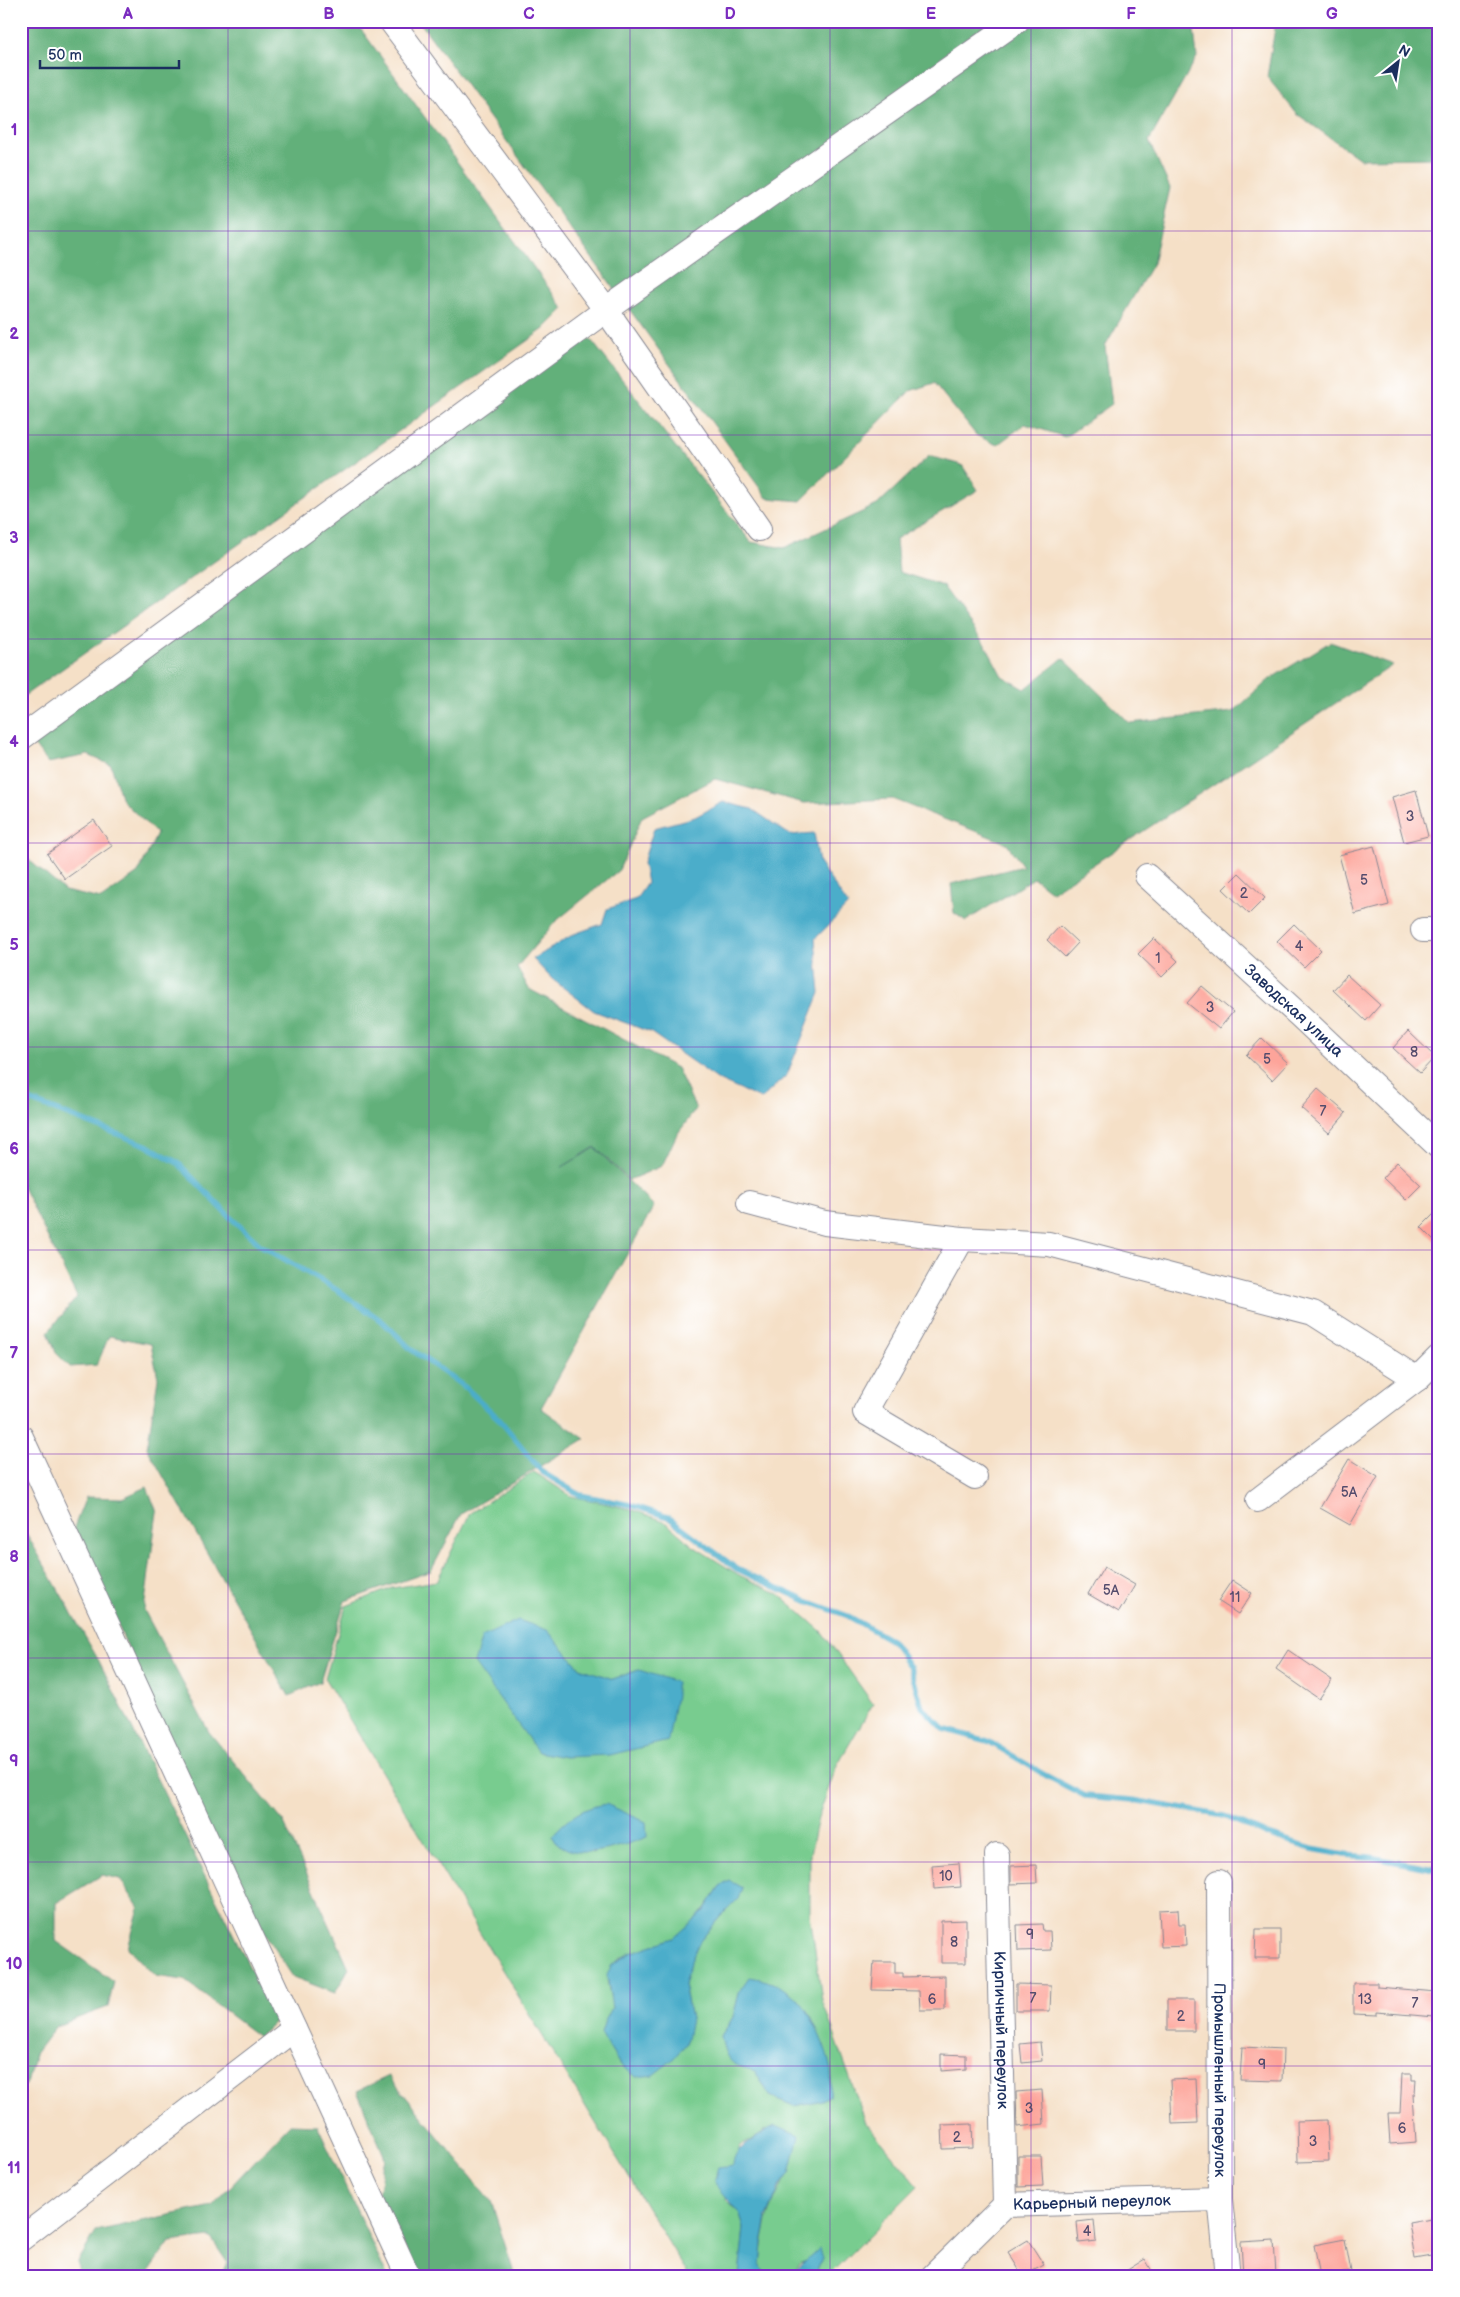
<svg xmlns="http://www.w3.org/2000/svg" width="1460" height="2297" font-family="'Balsamiq Sans',sans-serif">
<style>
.green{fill:#78cc8f;stroke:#4a7e76;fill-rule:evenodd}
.forest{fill:#62b07a;stroke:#3e706c}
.water{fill:#4badca;stroke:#336e94}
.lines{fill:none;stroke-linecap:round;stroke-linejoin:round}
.stream{stroke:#4badca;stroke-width:5.5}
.building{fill:#fda49a}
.minor-casing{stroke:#888892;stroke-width:26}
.minor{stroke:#fff;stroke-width:24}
.grid{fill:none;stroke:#7b2cbf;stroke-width:1;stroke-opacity:0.55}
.labels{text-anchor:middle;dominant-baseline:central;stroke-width:4.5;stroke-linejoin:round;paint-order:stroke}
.number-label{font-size:14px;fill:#544c6d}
.street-label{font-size:16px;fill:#1b2f5e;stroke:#fff}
.neatline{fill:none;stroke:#7b2cbf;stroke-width:2}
.grid-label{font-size:16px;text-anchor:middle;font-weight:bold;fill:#7b2cbf}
</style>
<rect width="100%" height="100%" fill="#fff"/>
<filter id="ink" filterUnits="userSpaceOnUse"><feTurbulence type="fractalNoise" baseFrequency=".02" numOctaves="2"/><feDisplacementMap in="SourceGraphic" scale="10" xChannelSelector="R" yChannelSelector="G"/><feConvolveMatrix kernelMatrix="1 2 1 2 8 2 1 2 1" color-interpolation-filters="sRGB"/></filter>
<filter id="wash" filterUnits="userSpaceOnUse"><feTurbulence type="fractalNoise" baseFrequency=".0096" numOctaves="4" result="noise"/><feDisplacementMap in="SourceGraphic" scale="20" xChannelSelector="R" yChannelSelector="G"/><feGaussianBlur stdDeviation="1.12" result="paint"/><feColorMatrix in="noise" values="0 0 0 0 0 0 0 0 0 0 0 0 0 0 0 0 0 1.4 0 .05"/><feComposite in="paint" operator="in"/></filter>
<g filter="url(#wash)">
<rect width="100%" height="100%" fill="#f5e0c7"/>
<!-- green -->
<path class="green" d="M534,1472L571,1496L630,1509L664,1521L693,1546L739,1575L779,1594L822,1632L873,1704L837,1765L818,1818L810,1854V1914L822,2000L866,2123L918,2186L828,2276H814L823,2258L801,2263L790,2276H768L760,2266C762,2232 770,2201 790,2173L766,2129L753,2140L740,2146L733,2166L726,2199L739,2212L744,2228L739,2276H689L325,1679L346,1606L392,1588L437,1581L470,1513ZM547,1630L580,1668L613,1679L639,1670L538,1752ZM606,1805L645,1822L604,1849L592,1853L552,1837C563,1822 588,1806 606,1805ZM720,1886L738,1899L719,1918L700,1941L690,1963L684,1985L691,2019L620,2065L601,2034C603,2026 612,2012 612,2006C612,1996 604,1981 609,1972C621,1946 654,1952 675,1938C694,1925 708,1905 720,1886ZM740,1990L811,2016L825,2055L830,2095L822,2100L794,2106L770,2096L755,2071L721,2037L733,2017Z"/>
<!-- forest -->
<path class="forest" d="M21,21H355L564,309L544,329L21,698Z
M419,21H1193L1197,57L1149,141L1170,188L1153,263L1105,346L1112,404L1065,437L1025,424L997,445L976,435L934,383L910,391L801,501L767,498Z
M1270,21H1436L1439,27V158L1360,159L1297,114L1267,77L1275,28Z
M565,338L591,340L751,542L784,548L877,505L929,456L962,465L978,490L896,539L899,572L943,586L986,646L1002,676L1025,689L1063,658L1130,723L1233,712L1270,679L1330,642L1393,665L1052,892L1034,878L966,921L954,913L951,884L1023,866L1006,843L892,799L804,803L715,779L642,817L619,870L555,922L517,967L529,989L677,1068L696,1109L676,1136L662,1166L629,1180L595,1147L562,1167L595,1148L654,1206L541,1408L585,1439L461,1514L431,1571L345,1601L320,1682L289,1696L147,1448L158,1378L151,1344L109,1336L97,1365L70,1367L56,1353L48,1332L77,1297L21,1183V853L65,891L101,899L138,873L157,834L122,800L111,765L88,755L48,763L23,731Z
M147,1487L157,1512L144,1610L209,1732L283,1821L349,1968L335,1993L293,1977L236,1889L74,1527L86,1497L122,1498Z
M21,1524L99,1661L276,2021L259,2037L184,1980L155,1976L128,1948L139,1908L120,1879L102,1875L56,1903V1941L114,1982L108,2007L56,2026L35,2054L27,2084L21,2088Z
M389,2076L491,2201L515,2276H419L378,2194L385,2158L357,2091Z
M290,2124L317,2125L387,2276H221L227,2262L210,2237L170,2242L146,2276H78V2262L96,2231L212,2206Z"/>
<!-- water -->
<path class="water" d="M723,802L752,809L790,835L814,833L819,863L848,905L815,939L820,993L787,1075L761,1099L720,1081L650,1032L594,1011L552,979L533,959L574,934L602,924L607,909L636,899L647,883L643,863L654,828L695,817Z
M518,1620L547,1630L580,1668L613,1679L639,1670L676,1682V1695L668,1741L610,1755L565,1757L538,1752L474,1663L482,1637Z
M606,1804L646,1822L647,1837C626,1845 584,1860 563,1847C559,1845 555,1840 552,1836C566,1819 583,1807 606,1804Z
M730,1881L742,1888L738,1899L719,1918L700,1941L690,1963L684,1985L691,2019L686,2044L671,2061L653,2075L637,2077L620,2065L601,2034L605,2021L612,2008L607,1974L612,1965L630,1953L674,1938L703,1912L720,1886Z
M749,1977C765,1979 783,1986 795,1996C810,2008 829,2053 831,2072C832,2079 830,2088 830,2095L822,2100L794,2106L770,2096L755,2071C730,2064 727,2063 721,2037L733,2017L740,1990Z
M776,2126L799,2136L790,2173L779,2188L767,2217L762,2243L760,2266L768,2276H739L744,2228L739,2212L714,2182L718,2168L733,2166C734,2149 743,2148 755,2139C762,2133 767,2129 776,2126Z
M820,2248L823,2258L814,2276H790Z"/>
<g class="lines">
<!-- stream -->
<path class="stream" d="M21,1097L146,1145L178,1163L231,1218L260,1245L337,1290L382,1321L412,1350L466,1388L499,1419L542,1472L580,1495L631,1505L668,1517L737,1569L804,1600L848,1616L892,1641L910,1667L922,1707L944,1729L988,1741L1045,1775L1085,1796L1133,1800L1224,1816L1270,1836L1312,1849L1345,1855L1370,1857L1439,1870"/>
</g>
<g id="blocks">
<!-- building -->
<path class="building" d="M1416,790L1428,836L1404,842L1392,797Z
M94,820L112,846L65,879L47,854Z
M1374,846L1389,905L1355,914L1339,855Z
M1239,873L1265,898L1249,914L1223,889Z
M1294,924L1321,950L1304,967L1277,941Z
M1060,926L1078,943L1065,957L1047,940Z
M1154,938L1178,961L1162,977L1138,954Z
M1347,975L1380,1005L1366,1021L1333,990Z
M1202,986L1233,1012L1219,1029L1187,1003Z
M1408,1031L1435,1057L1420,1073L1393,1048Z
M1262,1038L1288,1063L1272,1080L1246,1055Z
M1318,1089L1346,1113L1329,1133L1301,1108Z
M1397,1162L1421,1185L1406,1200L1383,1178Z
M1439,1209V1245L1421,1227Z
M1349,1459L1378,1477L1350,1525L1320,1508Z
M1104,1567L1135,1585L1119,1612L1088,1594Z
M1232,1580L1252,1593L1238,1614L1218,1601Z
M1288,1650L1332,1680L1319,1699L1276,1669Z
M959,1863L961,1887L934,1889L932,1865Z
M1036,1865L1037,1883L1011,1884V1866Z
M1178,1909L1179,1924H1185L1186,1946L1161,1947L1159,1910Z
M966,1920V1963H941V1921Z
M1042,1924L1043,1931H1050L1051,1950L1018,1951L1017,1925Z
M1256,1929H1280V1958H1255Z
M874,1962H895V1973H903V1977L945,1976V2010H920L919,1991L872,1990Z
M1353,1983H1377V1987L1437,1992L1435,2017L1377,2012V2015L1353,2014Z
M1016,1984L1051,1985L1050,2011H1016Z
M1167,2000H1194V2031H1167Z
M1040,2042L1042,2061L1022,2063L1020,2044Z
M1242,2047L1283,2049L1282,2081L1240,2080Z
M941,2054L966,2055V2069L941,2071Z
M1402,2074H1412V2080H1416L1415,2094H1413L1416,2142L1390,2144L1388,2113H1400Z
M1196,2079L1198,2123L1172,2124L1170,2080Z
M1042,2090L1044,2124L1017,2127L1016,2092Z
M1327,2120L1329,2161L1298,2162L1297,2121Z
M972,2124L973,2148L943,2149L942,2125Z
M1018,2156H1041L1043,2186L1018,2187Z
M1431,2219L1438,2255L1415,2259L1409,2223Z
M1094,2220L1096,2241L1079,2243L1077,2222Z
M1345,2239L1351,2272L1320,2276L1314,2245Z
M1028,2240L1044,2265L1023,2276L1008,2252Z
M1274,2240L1276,2276H1243L1241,2242Z
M1145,2259L1155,2276H1118Z"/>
</g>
</g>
<g filter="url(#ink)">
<use href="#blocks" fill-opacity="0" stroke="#888892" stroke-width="1"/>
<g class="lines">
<defs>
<g id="minor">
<path d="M391,21L606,310L759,529"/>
<path d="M21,738L606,310L1017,21"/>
<path id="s1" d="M1147,876L1300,1016L1439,1147"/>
<path d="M1423,930H1439"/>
<path d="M749,1203L825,1223L962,1239L1049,1244L1313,1313L1417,1379"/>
<path d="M962,1239L865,1412L975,1477"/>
<path d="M21,1437L408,2276"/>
<path d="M1258,1500L1417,1379L1439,1357"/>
<path id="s2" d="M997,1855L1005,2205"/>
<path id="s3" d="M1219,1882L1220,2199L1228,2276"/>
<path d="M21,2239L294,2029"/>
<path id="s4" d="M933,2276L1005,2205L1220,2199"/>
</g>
</defs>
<!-- minor casing -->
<use href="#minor" class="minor-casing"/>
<!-- minor -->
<use href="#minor" class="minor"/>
</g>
</g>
<!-- grid -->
<path class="grid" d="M228,21V2276M429,21V2276M630,21V2276M830,21V2276M1031,21V2276M1232,21V2276M21,231H1439M21,435H1439M21,639H1439M21,843H1439M21,1047H1439M21,1250H1439M21,1454H1439M21,1658H1439M21,1862H1439M21,2066H1439"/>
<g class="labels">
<!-- number labels -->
<g class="number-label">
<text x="1410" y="816">3</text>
<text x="1364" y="880">5</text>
<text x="1244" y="893">2</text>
<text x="1299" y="946">4</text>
<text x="1158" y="958">1</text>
<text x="1210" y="1007">3</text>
<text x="1414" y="1052">8</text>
<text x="1267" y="1059">5</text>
<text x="1323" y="1111">7</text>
<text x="1349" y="1492">5А</text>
<text x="1111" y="1590">5А</text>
<text x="1235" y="1597">11</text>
<text x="946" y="1876">10</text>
<text x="1030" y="1934">9</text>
<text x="954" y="1942">8</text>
<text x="1033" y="1998">7</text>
<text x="932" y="1999">6</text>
<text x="1365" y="1999">13</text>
<text x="1415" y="2003">7</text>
<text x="1181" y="2016">2</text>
<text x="1262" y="2064">9</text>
<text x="1029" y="2108">3</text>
<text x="1402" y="2128">6</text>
<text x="957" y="2137">2</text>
<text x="1313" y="2141">3</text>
<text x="1087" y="2231">4</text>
</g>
<!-- street labels -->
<g class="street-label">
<text stroke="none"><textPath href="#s1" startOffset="199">Заводская улица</textPath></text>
<text stroke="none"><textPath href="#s2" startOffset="175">Кирпичный переулок</textPath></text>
<text stroke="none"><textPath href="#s3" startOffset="198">Промышленный переулок</textPath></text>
<text stroke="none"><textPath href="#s4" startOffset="188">Карьерный переулок</textPath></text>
</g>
</g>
<!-- margin -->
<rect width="1460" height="2297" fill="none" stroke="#fff" stroke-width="55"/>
<!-- north arrow -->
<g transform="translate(1398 62) rotate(30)" stroke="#ffffff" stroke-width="4" paint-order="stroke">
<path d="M0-4L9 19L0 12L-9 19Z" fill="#1b2f5e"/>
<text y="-8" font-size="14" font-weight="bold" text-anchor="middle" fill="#1b2f5e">N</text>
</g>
<!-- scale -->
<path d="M40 60v8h139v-8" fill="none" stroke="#1b2f5e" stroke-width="2.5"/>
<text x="48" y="60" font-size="15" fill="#1b2f5e" stroke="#ffffff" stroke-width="4" paint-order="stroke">50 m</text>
<rect x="28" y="28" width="1404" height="2242" class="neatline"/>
<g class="grid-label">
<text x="128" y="19">A</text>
<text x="329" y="19">B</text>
<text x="529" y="19">C</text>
<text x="730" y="19">D</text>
<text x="931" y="19">E</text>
<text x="1131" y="19">F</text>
<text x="1332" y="19">G</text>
<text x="14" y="135">1</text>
<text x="14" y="339">2</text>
<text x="14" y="543">3</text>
<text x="14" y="747">4</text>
<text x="14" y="950">5</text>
<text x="14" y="1154">6</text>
<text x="14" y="1358">7</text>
<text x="14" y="1562">8</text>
<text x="14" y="1766">9</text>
<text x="14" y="1969">10</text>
<text x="14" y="2173">11</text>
</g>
</svg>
